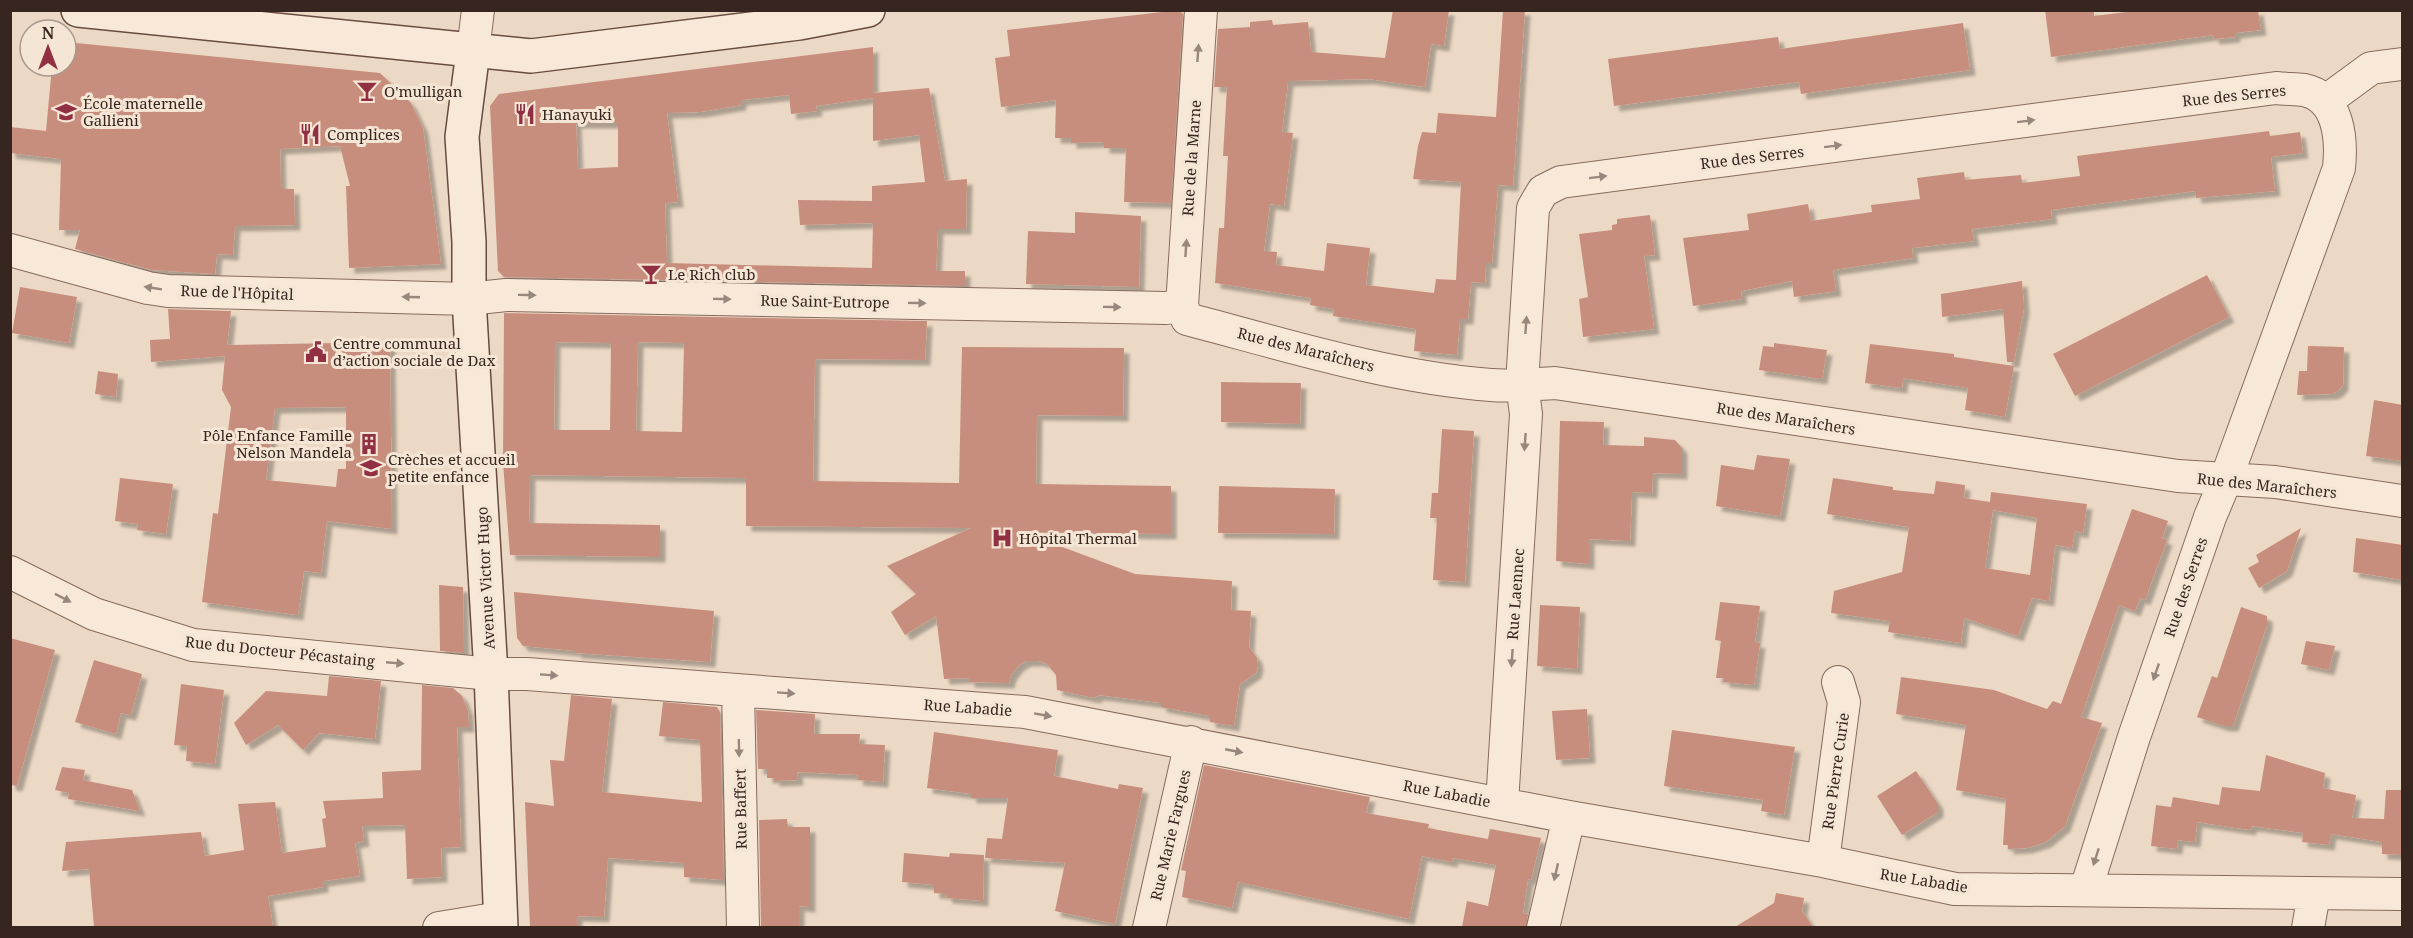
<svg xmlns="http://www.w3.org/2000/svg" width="2413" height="938" font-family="'Noto Serif',serif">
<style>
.building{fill:#c88e7d;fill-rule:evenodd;filter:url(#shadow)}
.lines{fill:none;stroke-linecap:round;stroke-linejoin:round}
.street-casing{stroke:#866b5c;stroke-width:34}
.secondary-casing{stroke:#684c3f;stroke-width:36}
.street{stroke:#f7e8d8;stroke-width:32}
.secondary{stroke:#f7e8d8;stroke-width:33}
.oneway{fill:#97877c}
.labels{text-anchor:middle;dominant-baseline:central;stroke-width:6;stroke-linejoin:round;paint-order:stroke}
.poi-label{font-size:15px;fill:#37261f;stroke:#f4e5d5;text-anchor:start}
.street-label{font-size:15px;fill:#37261f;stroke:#f4e5d5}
</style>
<defs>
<filter id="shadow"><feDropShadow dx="5.5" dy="5.5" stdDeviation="1.5" flood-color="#0004"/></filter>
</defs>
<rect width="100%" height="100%" fill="#ecd9c5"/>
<!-- building -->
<path class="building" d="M1179,10L1183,14L1171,203L1124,202L1126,148H1104V142L1071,143V138H1055L1056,100L1001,107L995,58L1010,56L1007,30Z
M1393,10H1449L1444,46L1431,44L1425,87L1369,79L1288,81L1282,132L1293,133L1284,206L1270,204L1264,251L1277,252L1276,265L1324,271L1327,243L1370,248L1366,285L1434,293L1436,279L1456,280L1461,182L1413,179L1418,146L1422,132L1436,133L1438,113L1496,117L1503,10H1525L1513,186L1498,185L1492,263H1486L1485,283L1471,282L1468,319H1460L1457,355L1414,351L1416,329L1333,316L1334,309L1310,305L1311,298L1215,283L1219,228H1224L1228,156H1223L1227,87H1214L1218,29L1250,27V22L1272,20L1273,25L1308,22L1311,52L1385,58Z
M2045,10H2094V16L2142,10H2258L2261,30L2235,33V37L2214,39L2213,35L2051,57Z
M1963,23L1970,70L1801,94L1799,82L1614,106L1608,59L1778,37L1780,49Z
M66,42L380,73L411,103L423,128L441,264L349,268L346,186H350L340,146L280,149L281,189H294L295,225L235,226L233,255L217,254L215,274L152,270L75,249L80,230H59L61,159L10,153V127L46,131L52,66H66Z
M873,47V93L929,88L945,181L967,179L966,229H938L936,271H965V286L504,277L498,271L490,106L499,94ZM789,95L791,114L817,111L816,106L873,98V141L919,135L925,182L872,186V201L798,200L800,225L873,223L872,268L667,263L665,203L678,202L667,113L700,112L741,105V100ZM576,123H618V167L578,169Z
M2269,131L2270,136L2300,132L2303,153L2271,157L2275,191L2196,198L2195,191L2051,210L2052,219L1972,229L1974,241L1912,248L1913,258L1833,270L1836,291L1794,297L1792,281L1741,291L1742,299L1693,306L1683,238L1749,230L1747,214L1808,204L1811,221L1872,212L1871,205L1920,199L1917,178L1964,172L1965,180L2021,175L2022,183L2080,176L2077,156Z
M1075,212L1141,216L1139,287L1026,284L1028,231L1075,233Z
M1650,215L1655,255L1644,256L1654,329L1583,337L1579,299L1588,297L1579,234L1612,230V225L1617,224V219Z
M2207,275L2229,317L2075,396L2053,354Z
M2022,281L2024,308L2014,362H2007L2003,309L1942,317L1941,294Z
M20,287L77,297L69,343L12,333Z
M168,309L231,311L227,345L390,342L392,529L327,521L321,573L304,571L298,615L202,602L213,513L218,514L231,407L222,390L225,356L151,362L150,340L170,339ZM346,407V469H338L336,487L266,480L275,408Z
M504,313L927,321L925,360L815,359L813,481L959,483L962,347L1124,348L1123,416L1037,415L1036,484L1171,486V534L1022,532L1135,574L1232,581L1231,610L1251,611L1249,647L1257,658L1258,666L1256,673L1240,684L1234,726L1210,722V716L1161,707V703L1099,695L1094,698L1057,690L1056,675L1047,664L1039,661H1026L1019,665L1011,675L1009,683L969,682V678L944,679L936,616L905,635L891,612L916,594L887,566L971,528L746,526V478L530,475L529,523L660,525V557L510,555L503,463ZM555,342L611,343L610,430H554ZM638,342L684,343L682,432L636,431Z
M1774,343L1827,350L1822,379L1759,370L1763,346L1774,347Z
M1870,344L1954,354V357L2014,366L2005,417L1965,410L1968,388L1903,378L1902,388L1865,383Z
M2308,346L2344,347L2343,385L2338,391L2332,394L2297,395L2299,371H2307Z
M98,371L118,374L116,397L95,394Z
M1221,382L1301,383L1300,424L1221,422Z
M2374,400L2403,405V461L2366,456Z
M1560,421L1604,422L1603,445L1644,446V437L1675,440L1682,448V474L1653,473L1652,493L1632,492L1630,541L1589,539V564L1556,561Z
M1442,429L1474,431L1465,582L1433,580L1437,518H1430L1431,505L1432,493H1438Z
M1757,455L1790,459L1780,516L1716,506L1721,465L1754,470Z
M120,478L173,484L166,534L137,530L138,524L115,521Z
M1833,478L1893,487V490L1934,494L1936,481L1965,485L1964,498L1990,502L1991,492L2087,504L2083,533L2075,531L2072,548L2055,545L2049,601L2032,598L2018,636L1964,618L1961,643L1888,632L1890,621L1831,613L1834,591L1902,572L1909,527L1827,514ZM1993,510L2037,518L2030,575L1985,568Z
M1219,486L1335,489L1334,534L1218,533Z
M2132,509L2168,521L2162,538L2167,540L2145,600L2140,598L2135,611L2119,605L2081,717L2102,723L2065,826L2046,842L2027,848L2008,849V845H2003L2006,799L1956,790L1966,725L1896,714L1901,677L1994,690L2047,709L2053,701L2061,704Z
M2301,528L2287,571L2259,588L2248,568L2259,562L2256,555Z
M2356,538L2403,545V580L2353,572Z
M439,585L463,587L464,653L440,651Z
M514,592L714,611L710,662L576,653V651L523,646L517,638Z
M1720,602L1760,606L1755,642L1760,643L1754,685L1724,682V678H1716L1721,641L1715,640Z
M1540,605L1580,607L1577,669L1537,666Z
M2241,607L2267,616V625L2233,726H2224L2197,717L2212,676L2217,678Z
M10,638L55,650L17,786L10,785Z
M2306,641L2335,646L2329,670L2301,664Z
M94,660L142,674L132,711L130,715L121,713L116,734L75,722Z
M329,676L381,681L375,739L319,733L303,750L278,725L246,745L234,723L266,691L327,696Z
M181,684L224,690L215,764L186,761L187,746L174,745Z
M422,685L453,688L462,696L468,711L469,727H457L461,847L441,848L442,877L407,879L405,825L362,826L364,841L355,843L360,876L323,881V887L268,896L273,927H94L89,869L62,871L66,842L201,832L205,856L244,850L238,804L275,802L282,853L326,847L322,819L326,818L323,801L383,798L382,772L421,770Z
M571,695L612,699L602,792L702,802L700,740L659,736L663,702L717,707L720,712L724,880L684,877V863L608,858L604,917L577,916V927H530L525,802L554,806L550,760L564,761Z
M1587,709L1590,758L1556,760L1552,711Z
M756,710L815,714L814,734H860L859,744L885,745L883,782L857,780L858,775L797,772L798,780L774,781V778H767V769H758Z
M1672,730L1795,747L1784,815L1761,811L1763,800L1664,786Z
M934,732L1058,750L1054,776L1118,789L1119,784L1143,788L1115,924L1055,911L1065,863L985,858L987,838L1002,839L1008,798H971V794L927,788Z
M2266,755L2325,773L2323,788L2356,795L2352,818L2384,819L2386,790H2403V855L2382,854V842L2331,834L2329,845L2302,842L2303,833L2252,826L2250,830L2197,822L2195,842L2178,840L2177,849L2151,846L2156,805L2171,807L2173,797L2219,805L2222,787L2260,791Z
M1204,765L1370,797L1366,813L1429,824L1428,828L1488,839L1490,829L1541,838L1531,880L1528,879L1523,913L1528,914L1526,927H1462L1467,901L1488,906L1496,865L1453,858L1452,862L1422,856L1409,919L1238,882L1232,908L1182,897L1186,871L1181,870Z
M62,767L85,770L83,780L132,790L140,811L68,799L69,793L55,790Z
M1916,771L1938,804V812L1902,835L1877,796Z
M787,819L788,827H810V907L799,906V927H761L759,820Z
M904,853L949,857L950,853L984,855L983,901L947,898L946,894L934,893V885L902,882Z
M1776,893L1804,898L1802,911L1813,927H1735L1774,903Z"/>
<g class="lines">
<defs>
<path id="street" d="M1201,10L1182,306L1187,319C1286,345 1387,377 1491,385C1511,387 1534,384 1555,383L2178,476L2275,482L2402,501
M473,51L478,10
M2326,101L2371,68L2402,64
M10,250L148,288L168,291L469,299L506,295L1166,308L1182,306
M10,572L94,614L193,645L491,674H527L1025,712L1569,817L1823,861L1955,889L2402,894
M738,690L743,928
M1502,804L1526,414L1522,384L1533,208L1543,191L1561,182L2276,88C2285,89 2295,89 2304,90C2339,97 2342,139 2339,168L2226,479L2210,517L2134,737L2086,889
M1823,861L1844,702L1838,682
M439,928L500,918
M1149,928L1191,742
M1543,928L1569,817
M2308,928L2314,894"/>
<path id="secondary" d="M78,10L531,56L799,23L868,10
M473,51L462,137L469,242V299L491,674L501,928"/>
</defs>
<!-- street casing -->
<use href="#street" class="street-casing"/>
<!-- secondary casing -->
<use href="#secondary" class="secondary-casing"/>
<!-- street -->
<use href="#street" class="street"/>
<!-- secondary -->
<use href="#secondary" class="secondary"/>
</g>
<!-- one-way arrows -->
<defs><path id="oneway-solid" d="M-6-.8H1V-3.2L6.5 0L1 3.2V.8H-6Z" transform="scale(1.5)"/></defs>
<g class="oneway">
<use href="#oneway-solid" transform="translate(1198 53) rotate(-86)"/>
<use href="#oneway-solid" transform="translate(2026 121) rotate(-7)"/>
<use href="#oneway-solid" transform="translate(1833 146) rotate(-7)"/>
<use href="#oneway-solid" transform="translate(1598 177) rotate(-7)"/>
<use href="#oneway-solid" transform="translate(1186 248) rotate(-86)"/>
<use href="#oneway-solid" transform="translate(153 288) rotate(-171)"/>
<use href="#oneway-solid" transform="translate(527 295) rotate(1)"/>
<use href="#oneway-solid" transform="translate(411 297) rotate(-178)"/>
<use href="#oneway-solid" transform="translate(722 299) rotate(1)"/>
<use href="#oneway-solid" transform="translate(917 303) rotate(1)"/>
<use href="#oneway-solid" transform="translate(1112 307) rotate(1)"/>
<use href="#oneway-solid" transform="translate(1526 325) rotate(-86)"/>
<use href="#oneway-solid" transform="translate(1525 442) rotate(94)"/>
<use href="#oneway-solid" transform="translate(63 598) rotate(27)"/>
<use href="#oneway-solid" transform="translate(1512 658) rotate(94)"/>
<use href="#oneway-solid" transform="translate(395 663) rotate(5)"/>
<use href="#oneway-solid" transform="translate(2156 672) rotate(109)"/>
<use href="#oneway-solid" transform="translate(549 675) rotate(4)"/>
<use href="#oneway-solid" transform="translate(786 693) rotate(4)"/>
<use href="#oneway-solid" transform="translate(1043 715) rotate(10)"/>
<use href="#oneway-solid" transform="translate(739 748) rotate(89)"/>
<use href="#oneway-solid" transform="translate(1234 751) rotate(11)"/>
<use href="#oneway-solid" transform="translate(2096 857) rotate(108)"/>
<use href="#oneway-solid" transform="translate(1556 872) rotate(103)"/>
</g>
<!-- icons -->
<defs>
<symbol id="bar-bare" viewBox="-9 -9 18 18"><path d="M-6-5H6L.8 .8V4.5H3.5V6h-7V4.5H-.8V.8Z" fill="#913043" stroke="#f4e5d5" stroke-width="2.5" paint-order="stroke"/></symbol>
<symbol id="school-bare" viewBox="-9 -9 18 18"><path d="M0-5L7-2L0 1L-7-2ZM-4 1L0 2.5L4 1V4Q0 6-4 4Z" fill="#913043" stroke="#f4e5d5" stroke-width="2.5" paint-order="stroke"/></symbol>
<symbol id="restaurant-bare" viewBox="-9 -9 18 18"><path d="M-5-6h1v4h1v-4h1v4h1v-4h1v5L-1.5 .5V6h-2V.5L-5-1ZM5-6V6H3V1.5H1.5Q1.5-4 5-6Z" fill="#913043" stroke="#f4e5d5" stroke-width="2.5" paint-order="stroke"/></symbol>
<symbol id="civic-bare" viewBox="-9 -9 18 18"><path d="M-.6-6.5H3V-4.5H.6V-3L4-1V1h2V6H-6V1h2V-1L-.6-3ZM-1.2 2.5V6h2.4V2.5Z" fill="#913043" stroke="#f4e5d5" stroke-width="2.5" paint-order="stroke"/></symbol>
<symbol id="building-bare" viewBox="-9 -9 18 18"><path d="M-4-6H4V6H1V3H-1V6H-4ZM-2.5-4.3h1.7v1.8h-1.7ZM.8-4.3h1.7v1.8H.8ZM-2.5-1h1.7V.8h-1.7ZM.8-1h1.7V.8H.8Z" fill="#913043" stroke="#f4e5d5" stroke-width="2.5" paint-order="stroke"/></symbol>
<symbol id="hospital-bare" viewBox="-9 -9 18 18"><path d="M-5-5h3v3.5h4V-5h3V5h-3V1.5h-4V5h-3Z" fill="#913043" stroke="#f4e5d5" stroke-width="2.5" paint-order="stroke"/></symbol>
</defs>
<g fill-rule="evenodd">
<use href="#bar-bare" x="352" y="76" width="30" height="30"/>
<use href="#school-bare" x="51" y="97" width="30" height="30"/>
<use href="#restaurant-bare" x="510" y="99" width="30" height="30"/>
<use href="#restaurant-bare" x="295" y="119" width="30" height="30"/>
<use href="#bar-bare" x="636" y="259" width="30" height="30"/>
<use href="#civic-bare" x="301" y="337" width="30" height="30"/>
<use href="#building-bare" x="354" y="429" width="30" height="30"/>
<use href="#school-bare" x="356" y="453" width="30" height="30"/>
<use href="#hospital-bare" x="987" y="523" width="30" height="30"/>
</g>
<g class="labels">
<!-- poi labels -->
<g class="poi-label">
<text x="384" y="91">O'mulligan</text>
<text x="83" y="103">École maternelle<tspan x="83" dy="17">Gallieni</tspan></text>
<text x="542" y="114">Hanayuki</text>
<text x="327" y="134">Complices</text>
<text x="668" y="274">Le Rich club</text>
<text x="333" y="343">Centre communal<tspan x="333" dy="17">d’action sociale de Dax</tspan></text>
<text x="352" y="435" text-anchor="end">Pôle Enfance Famille<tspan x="352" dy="17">Nelson Mandela</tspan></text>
<text x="388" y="459">Crèches et accueil<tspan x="388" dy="17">petite enfance</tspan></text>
<text x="1019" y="538">Hôpital Thermal</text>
</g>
<!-- street labels -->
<g class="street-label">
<text transform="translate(2234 95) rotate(-6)">Rue des Serres</text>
<text transform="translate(1752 157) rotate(-7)">Rue des Serres</text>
<text transform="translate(1191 158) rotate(-86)">Rue de la Marne</text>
<text transform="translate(237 292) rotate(2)">Rue de l'Hôpital</text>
<text transform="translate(825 301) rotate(1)">Rue Saint-Eutrope</text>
<text transform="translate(1306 349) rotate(14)">Rue des Maraîchers</text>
<text transform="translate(1786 418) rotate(9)">Rue des Maraîchers</text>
<text transform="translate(2267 485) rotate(6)">Rue des Maraîchers</text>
<text transform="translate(485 578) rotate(-93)">Avenue Victor Hugo</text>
<text transform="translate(2185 587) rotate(-71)">Rue des Serres</text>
<text transform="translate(1515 594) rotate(-86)">Rue Laennec</text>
<text transform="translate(280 651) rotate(6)">Rue du Docteur Pécastaing</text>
<text transform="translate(968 707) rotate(4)">Rue Labadie</text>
<text transform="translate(1835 771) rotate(-82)">Rue Pierre Curie</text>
<text transform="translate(1447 793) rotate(11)">Rue Labadie</text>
<text transform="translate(740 809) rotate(-91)">Rue Baffert</text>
<text transform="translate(1170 835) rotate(-77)">Rue Marie Fargues</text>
<text transform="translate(1924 880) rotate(9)">Rue Labadie</text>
</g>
</g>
<!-- border -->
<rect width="2413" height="938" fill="none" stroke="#37261f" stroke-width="24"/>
<!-- north arrow -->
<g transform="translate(48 48)"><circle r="28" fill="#f4e5d5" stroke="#a8998c" stroke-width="1.5"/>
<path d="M0-4.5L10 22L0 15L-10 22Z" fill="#913043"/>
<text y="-9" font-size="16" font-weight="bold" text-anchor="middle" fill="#37261f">N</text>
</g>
</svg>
